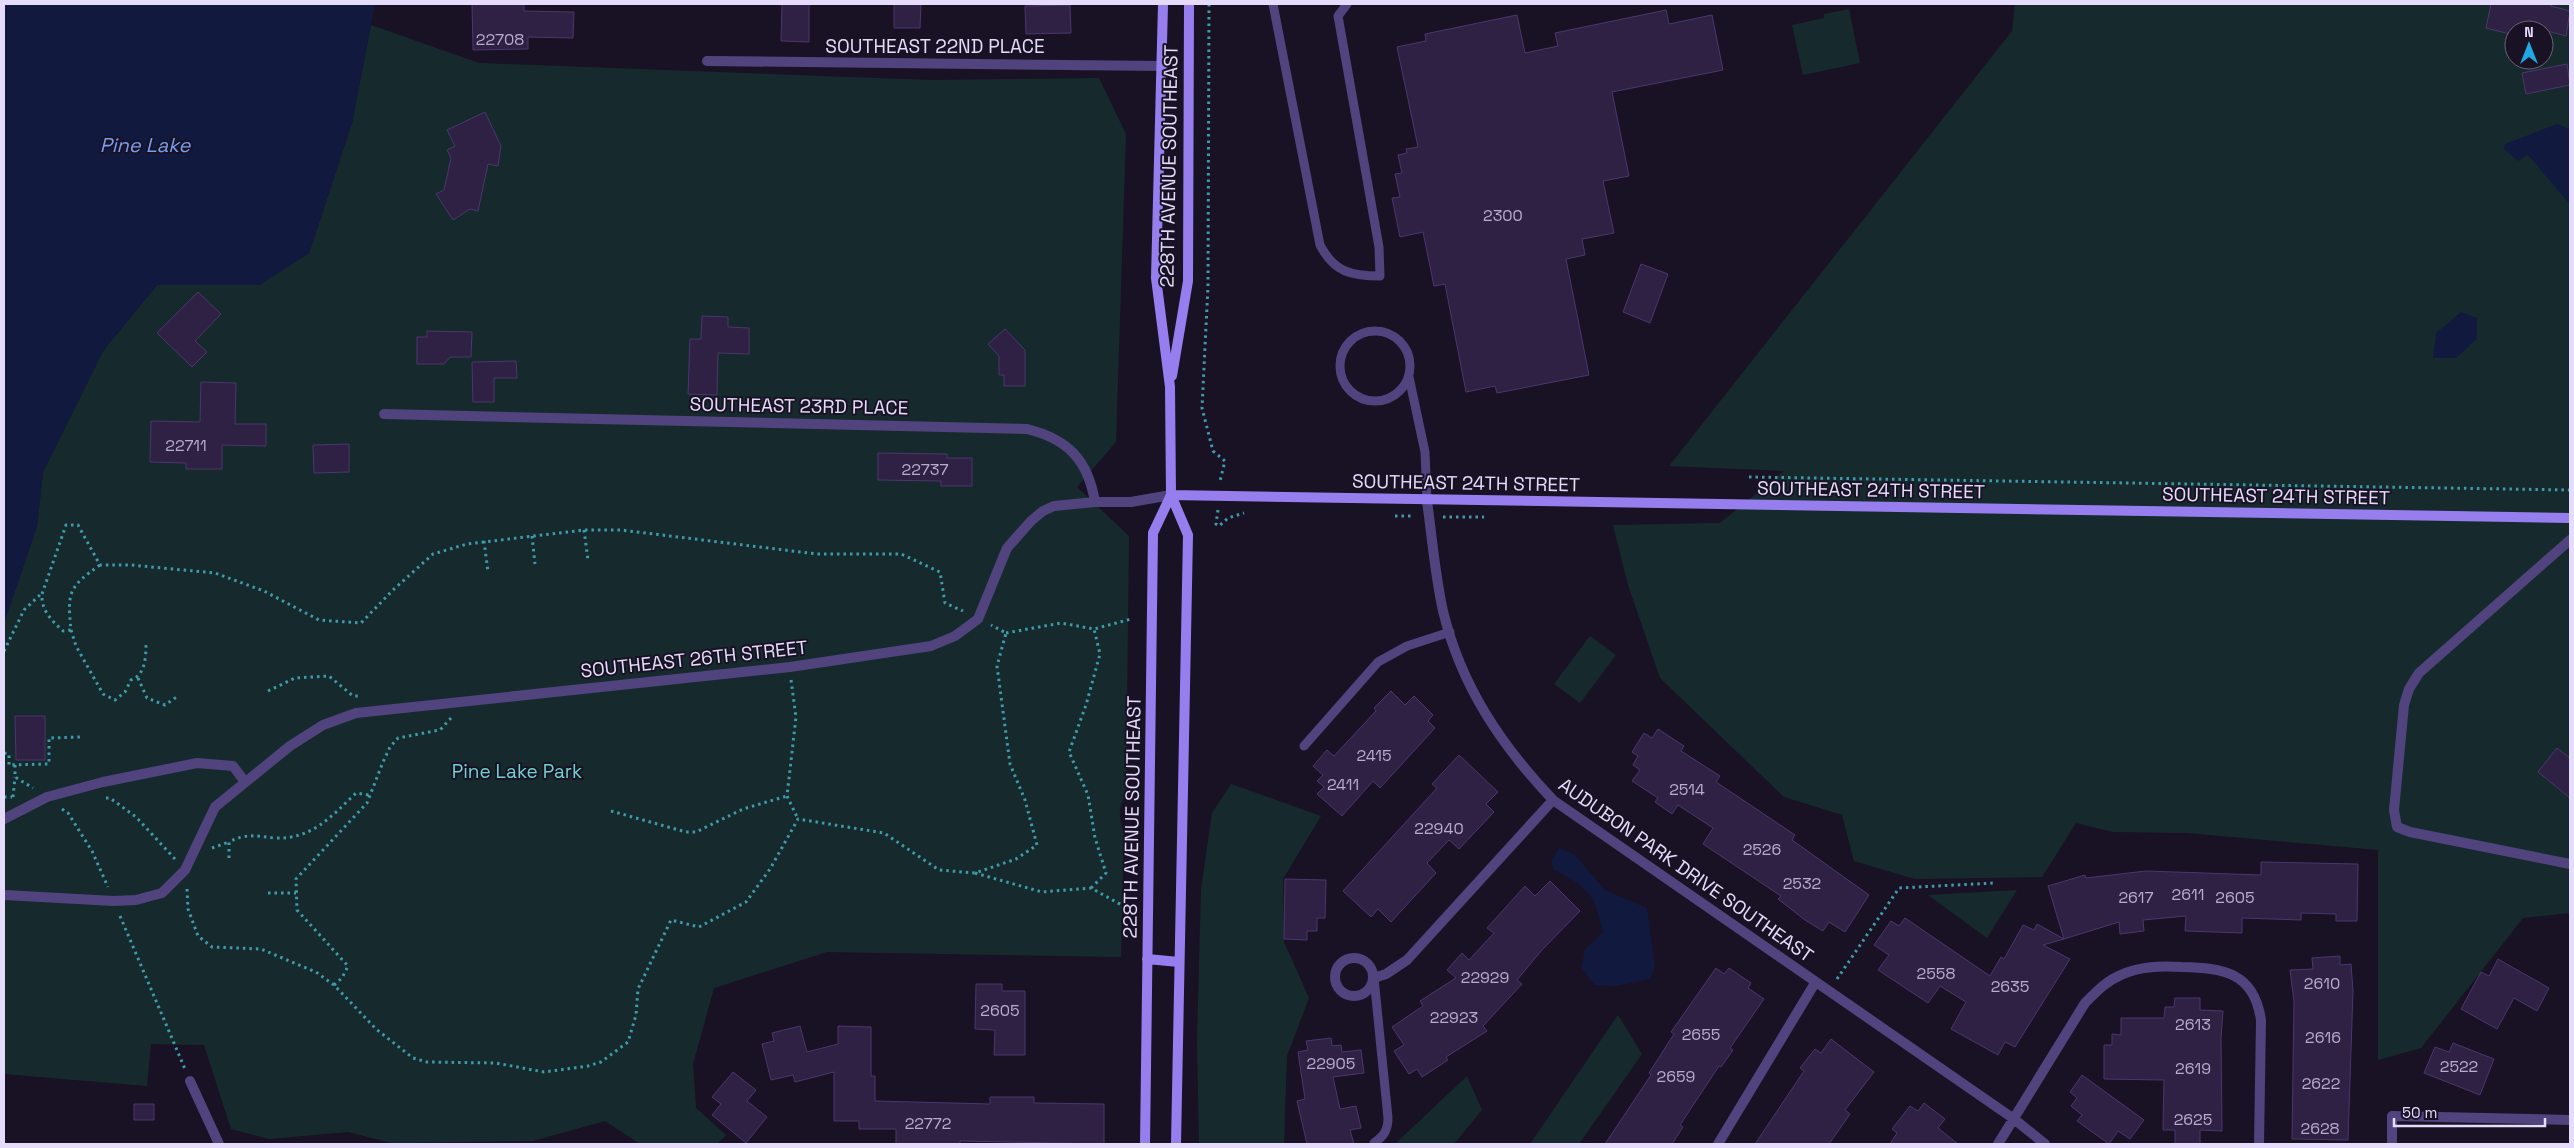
<svg xmlns="http://www.w3.org/2000/svg" width="2574" height="1148" font-family="'Space Grotesk',sans-serif">
<style>
.green{fill:#162a2e;fill-rule:evenodd}
.water{fill:#11193f}
.building{fill:#2f2143;stroke:#4b366d}
.lines{fill:none;stroke-linecap:round;stroke-linejoin:round}
.path{stroke:#3f9baa;stroke-width:3;stroke-dasharray:2.5 4;stroke-linecap:butt}
.lane{stroke:#51437e;stroke-width:9}
.street{stroke:#51437e;stroke-width:10}
.secondary{stroke:#977eef;stroke-width:10}
.labels{text-anchor:middle;dominant-baseline:central;stroke-width:4;stroke-linejoin:round;paint-order:stroke}
.number-label{font-size:16px;fill:#b8accc}
.street-label{font-size:19px;fill:#e5dbfa;stroke:#191225}
.park-label{font-size:19px;fill:#6fd2cd;stroke:#191225}
.water-label{font-size:20px;font-style:italic;fill:#769eee;stroke:#191225}
</style>
<rect width="100%" height="100%" fill="#191225"/>
<!-- green -->
<path class="green" d="M2015,4H2570V913L2523,918L2421,1048L2378,1060V850L2187,833L2113,832L2076,823L2042,877L1915,879L1854,861L1842,815L1784,797L1660,678L1628,585L1613,525L1720,523L1784,471L1669,466L2012,31ZM2514,30H2544V60H2514Z
M1849,9L1860,63L1803,75L1792,25L1824,18V14Z
M371,25L479,63L931,80L1099,78L1126,134L1116,442L1077,487L1129,536L1126,795C1117,807 1119,820 1124,833L1121,957L827,952L714,988L693,1064L696,1108L726,1135L717,1144H640L605,1121L533,1141L392,1143L348,1132L269,1139L231,1129L204,1045L151,1044L147,1086L4,1074V623L37,526L43,472L103,351L157,285H259L309,253L352,123Z
M1590,636L1616,655L1580,703L1554,684Z
M1231,784L1321,816L1283,879L1284,942L1309,998L1287,1056L1284,1144H1199L1197,1041L1201,890L1212,813Z
M2017,890L1987,938L1928,895Z
M1618,1015L1642,1054L1579,1144H1530Z
M1467,1076L1482,1110L1454,1144H1395Z"/>
<!-- water -->
<path class="water" d="M4,4H375L352,123L309,253L259,285H157L103,351L43,472L37,526L4,623Z
M2557,124L2570,129V202L2567,201L2528,155L2518,161L2504,149L2505,144Z
M2461,312L2477,318V339L2456,358H2433L2436,333Z
M1559,848L1574,854L1605,890L1647,908L1655,967L1650,979L1616,986L1595,985L1581,968L1585,949L1603,933C1595,895 1589,887 1554,870L1551,861Z"/>
<!-- building -->
<path class="building" d="M472,4H524V11L574,12L573,38L528,37V49L473,50Z
M782,4H809V42L781,41Z
M894,4H921L920,28H894Z
M2491,4H2551V6L2570,11L2566,36L2544,30H2514V35L2486,28Z
M1070,5L1071,33L1026,34L1025,6Z
M1666,10L1669,24L1712,15L1723,70L1612,92L1629,176L1603,181L1614,233L1582,239L1585,255L1566,259L1589,375L1497,393L1495,386L1466,392L1445,284L1434,286L1423,232L1400,237L1392,198L1400,197L1395,174L1402,173L1398,155L1407,153L1406,149L1418,147L1397,47L1426,41L1425,34L1517,15L1525,53L1558,46L1555,33Z
M2567,64L2570,85L2526,94L2522,73Z
M485,112L501,146L498,166L488,164L478,211L470,209L453,220L436,194L444,190L451,158L447,150L455,146L447,130Z
M1641,264L1668,274L1650,323L1623,312Z
M198,292L221,314L195,341L207,352L192,367L157,333Z
M702,316L728,317V327L749,328V354L718,353L717,395L688,394L690,339H701Z
M1005,329L1025,350V386H1004V375H999V356L988,344Z
M427,331L472,332L471,357H450L444,364H417V337H427Z
M516,361L517,378H494V402H473L472,362Z
M201,382L236,383L235,424H266V446L222,445V469H186V463L150,462L151,421L200,422Z
M349,444V472L314,473L313,445Z
M878,453L947,454V458H972V486H941V481L878,480Z
M1391,691L1405,705L1414,696L1433,715L1428,721L1435,728L1380,788L1373,781L1342,816L1317,794L1324,787L1317,781L1323,775L1313,766L1327,750L1334,756L1376,711L1374,708Z
M15,716H45V760H16Z
M1658,729L1684,746L1681,751L1720,776L1716,782L1795,835L1792,840L1869,895L1845,932L1829,922L1823,931L1805,920L1778,899L1781,896L1703,844L1713,828L1678,805L1672,814L1655,802L1658,798L1632,781L1640,770L1633,765L1638,756L1632,752L1644,733L1652,738Z
M2557,748L2570,758V798L2538,772Z
M1459,755L1498,792L1486,804L1494,812L1459,849L1449,840L1427,863L1436,873L1391,922L1378,909L1371,917L1343,891L1437,788L1432,784Z
M2261,862L2358,864L2357,921H2336V914L2301,913V920L2242,918V933L2214,932L2185,931L2186,916L2143,920L2144,931L2120,934L2119,922L2064,939L2048,886L2085,875L2086,878L2146,871L2261,875Z
M1285,879L1326,880L1325,918H1317V931H1307V940L1284,939Z
M1550,881L1580,911L1541,951L1517,980L1522,984L1483,1026L1487,1031L1446,1057L1448,1060L1422,1077L1417,1069L1409,1074L1394,1051L1404,1045L1392,1027L1423,1006L1420,1001L1456,978L1447,970L1462,953L1469,960L1494,933L1487,928L1525,886L1535,896Z
M1905,918L1990,976L2001,957L2004,959L2023,925L2034,930L2037,924L2064,939L2043,945L2070,959L2015,1047L2005,1042L1998,1055L1951,1029L1966,1002L1940,986L1928,1003L1878,970L1889,955L1874,945L1891,921L1899,926Z
M2340,956V965L2351,964L2353,991L2348,1140L2292,1139L2294,1001L2290,970L2313,969L2312,958Z
M2498,959L2549,988L2537,1011L2514,998L2497,1029L2461,1009L2481,972L2489,976Z
M1716,968L1724,974L1729,968L1751,983L1748,988L1764,999L1730,1048L1733,1050L1721,1067L1719,1066L1680,1125L1683,1127L1672,1144H1605L1651,1075L1649,1073L1674,1034L1671,1032Z
M976,984H1002V991H1025V1055H994L995,1030L975,1029Z
M2175,998H2200V1010L2223,1011L2221,1038L2222,1131L2200,1130V1144H2175V1130H2163L2164,1080L2104,1079V1045H2112V1034L2121,1035V1018H2164L2165,1007H2174Z
M800,1026L807,1052L838,1044V1026L871,1027V1076H875V1101L990,1104V1097H1034V1103L1104,1104V1144L960,1141V1144H896V1129H859V1121H834V1072L795,1082L793,1075L771,1080L762,1044L774,1041L772,1033Z
M1331,1038L1332,1046L1341,1045L1342,1052L1361,1050L1364,1073L1333,1077L1340,1109L1356,1106L1361,1128L1350,1130L1354,1144H1307L1297,1101L1305,1099L1298,1052L1308,1050L1306,1041Z
M1831,1039L1874,1072L1845,1110L1850,1114L1829,1144H1755L1804,1071L1800,1068L1815,1049L1821,1053Z
M2453,1043L2494,1059L2480,1095L2424,1073L2435,1047L2449,1052Z
M733,1072L756,1090L747,1101L767,1117L746,1143L712,1115L721,1104L712,1097Z
M2082,1075L2144,1120L2130,1139L2118,1131L2109,1144L2077,1121L2082,1115L2071,1106L2077,1098L2070,1092Z
M1924,1103L1945,1119L1938,1128L1958,1144H1890L1897,1133L1892,1129L1910,1106L1918,1111Z
M134,1104H154V1120H134Z"/>
<g class="lines">
<!-- path -->
<path class="path" d="M1209,4L1208,286L1202,408L1213,451L1225,461L1220,481
M1749,477L2570,490
M1218,510L1216,524L1219,526L1228,518L1244,513
M1395,516H1414
M1443,517H1484
M584,530L588,560
M532,536L535,564
M484,541L488,572
M100,565C69,587 67,591 71,630L63,631C51,620 41,610 42,594L66,525H78L100,565H131L215,573L264,591L319,620L361,623L393,590L433,554L467,544L584,530H621L817,554H901L940,572L945,603L963,611
M71,630L76,646L103,694L115,700L125,692L131,680C145,675 146,658 146,644
M1006,633L1061,623L1094,629L1131,619
M4,651L24,610L41,594
M138,678L147,698L165,705L178,696
M791,680L796,717L787,796L798,819
M268,691L295,678L329,676L353,696H359
M4,753L9,754V765L49,764V738L81,737
M15,765V777L33,788
M4,797H12
M13,797L15,777
M106,798H110L136,817L175,859
M62,809L68,813L92,851L108,887
M611,811L686,832H696L743,809L787,796
M212,848L229,842
M229,858V842C247,833 255,836 274,838C311,840 331,817 356,793L369,795
M975,873L1042,892L1091,888L1127,908
M1091,888L1106,873L1095,838L1088,795L1069,752L1086,705L1100,654L1094,629
M187,889L188,909L198,936L212,947L261,949L316,972L334,985L376,1029L413,1058L427,1062L496,1063L544,1072L588,1066L601,1062L628,1042L636,1015L638,989L671,920L699,927L746,902L770,869L798,819L884,833L939,870L975,873L1016,859L1037,845L1025,800L1010,764L997,666L1006,633L991,625
M268,893H296
M120,916L185,1069
M1837,979L1899,888L1994,883
M334,985L342,978L348,966L297,910L296,879L367,803L383,762L390,747L398,738L440,730L451,718"/>
<!-- lane -->
<path class="lane" d="M1273,4L1320,245C1334,272 1351,276 1380,276L1379,247L1338,16L1347,4
M1340 366a35 35 0 1 1 70 0a35 35 0 1 1-70 0Z
M1409,377L1425,452L1427,501
M1304,746L1378,662L1407,646L1450,632
M1374,978L1388,1118C1388,1130 1384,1136 1374,1143"/>
<!-- street -->
<path class="street" d="M707,61L1163,66
M384,414L1027,429C1068,439 1088,460 1095,502H1131L1171,495
M1427,501C1432,537 1435,575 1443,611C1461,686 1501,745 1553,800L2014,1119L2045,1144
M2570,540L2419,673L2409,689L2404,705L2394,810L2397,827L2410,832L2570,864
M4,819L47,797L103,782L197,763L233,766L245,782
M4,895L114,901L136,900L162,893L185,870L215,807L290,746L323,725L356,713L790,667L931,646L955,636L978,619L1007,548L1031,521L1043,511L1054,506L1095,502
M1335 977a19 19 0 1 1 38 0a19 19 0 1 1-38 0Z
M1374,978L1386,974L1407,960L1553,800
M190,1081L219,1144
M1718,1144L1815,983
M1998,1144L2085,1003C2096,992 2106,981 2121,975C2140,966 2161,966 2182,967C2223,968 2254,972 2261,1020L2259,1144
M2392,1144V1116L2570,1120"/>
<!-- secondary -->
<path class="secondary" d="M1163,4L1156,278L1170,387L1171,495L1188,535L1176,1144
M1172,376L1188,281L1189,4
M1171,495L2570,518
M1147,959L1179,962
M1145,1144L1153,533L1171,495"/>
</g>
<g class="labels">
<!-- number labels -->
<g class="number-label">
<text x="500" y="39">22708</text>
<text x="1503" y="215">2300</text>
<text x="186" y="445">22711</text>
<text x="925" y="469">22737</text>
<text x="1374" y="755">2415</text>
<text x="1343" y="784">2411</text>
<text x="1687" y="789">2514</text>
<text x="1439" y="828">22940</text>
<text x="1762" y="849">2526</text>
<text x="1802" y="883">2532</text>
<text x="2188" y="894">2611</text>
<text x="2136" y="897">2617</text>
<text x="2235" y="897">2605</text>
<text x="1936" y="973">2558</text>
<text x="1485" y="977">22929</text>
<text x="2322" y="983">2610</text>
<text x="2010" y="986">2635</text>
<text x="1000" y="1010">2605</text>
<text x="1454" y="1017">22923</text>
<text x="2193" y="1024">2613</text>
<text x="1701" y="1034">2655</text>
<text x="2323" y="1037">2616</text>
<text x="1331" y="1063">22905</text>
<text x="2459" y="1066">2522</text>
<text x="2193" y="1068">2619</text>
<text x="1676" y="1076">2659</text>
<text x="2321" y="1083">2622</text>
<text x="2193" y="1119">2625</text>
<text x="928" y="1123">22772</text>
<text x="2320" y="1128">2628</text>
</g>
<!-- street labels -->
<g class="street-label">
<text x="935" y="46">SOUTHEAST 22ND PLACE</text>
<text transform="translate(1169 166) rotate(-89)">228TH AVENUE SOUTHEAST</text>
<text transform="translate(799 406) rotate(1)">SOUTHEAST 23RD PLACE</text>
<text transform="translate(1466 483) rotate(1)">SOUTHEAST 24TH STREET</text>
<text transform="translate(1871 490) rotate(1)">SOUTHEAST 24TH STREET</text>
<text transform="translate(2276 496) rotate(1)">SOUTHEAST 24TH STREET</text>
<text transform="translate(694 659) rotate(-6)">SOUTHEAST 26TH STREET</text>
<text transform="translate(1132 817) rotate(-89)">228TH AVENUE SOUTHEAST</text>
<text transform="translate(1686 870) rotate(35)">AUDUBON PARK DRIVE SOUTHEAST</text>
</g>
<!-- park labels -->
<g class="park-label">
<text x="517" y="771">Pine Lake Park</text>
</g>
<!-- water labels -->
<g class="water-label">
<text x="145" y="145">Pine Lake</text>
</g>
</g>
<!-- border -->
<rect width="2574" height="1148" fill="none" stroke="#e5dbfa" stroke-width="10"/>
<!-- north arrow -->
<g transform="translate(2529 45)"><circle r="24" fill="#191225" stroke="#6b627a"/>
<path d="M0-4L9 19L0 12L-9 19Z" fill="#1fa8e2"/>
<text y="-8" font-size="14" font-weight="bold" text-anchor="middle" fill="#e5dbfa">N</text>
</g>
<!-- scale -->
<path d="M2394 1118v8h151v-8" fill="none" stroke="#e5dbfa" stroke-width="2.5"/>
<text x="2402" y="1118" font-size="15" fill="#e5dbfa" stroke="#191225" stroke-width="4" paint-order="stroke">50 m</text>
</svg>
